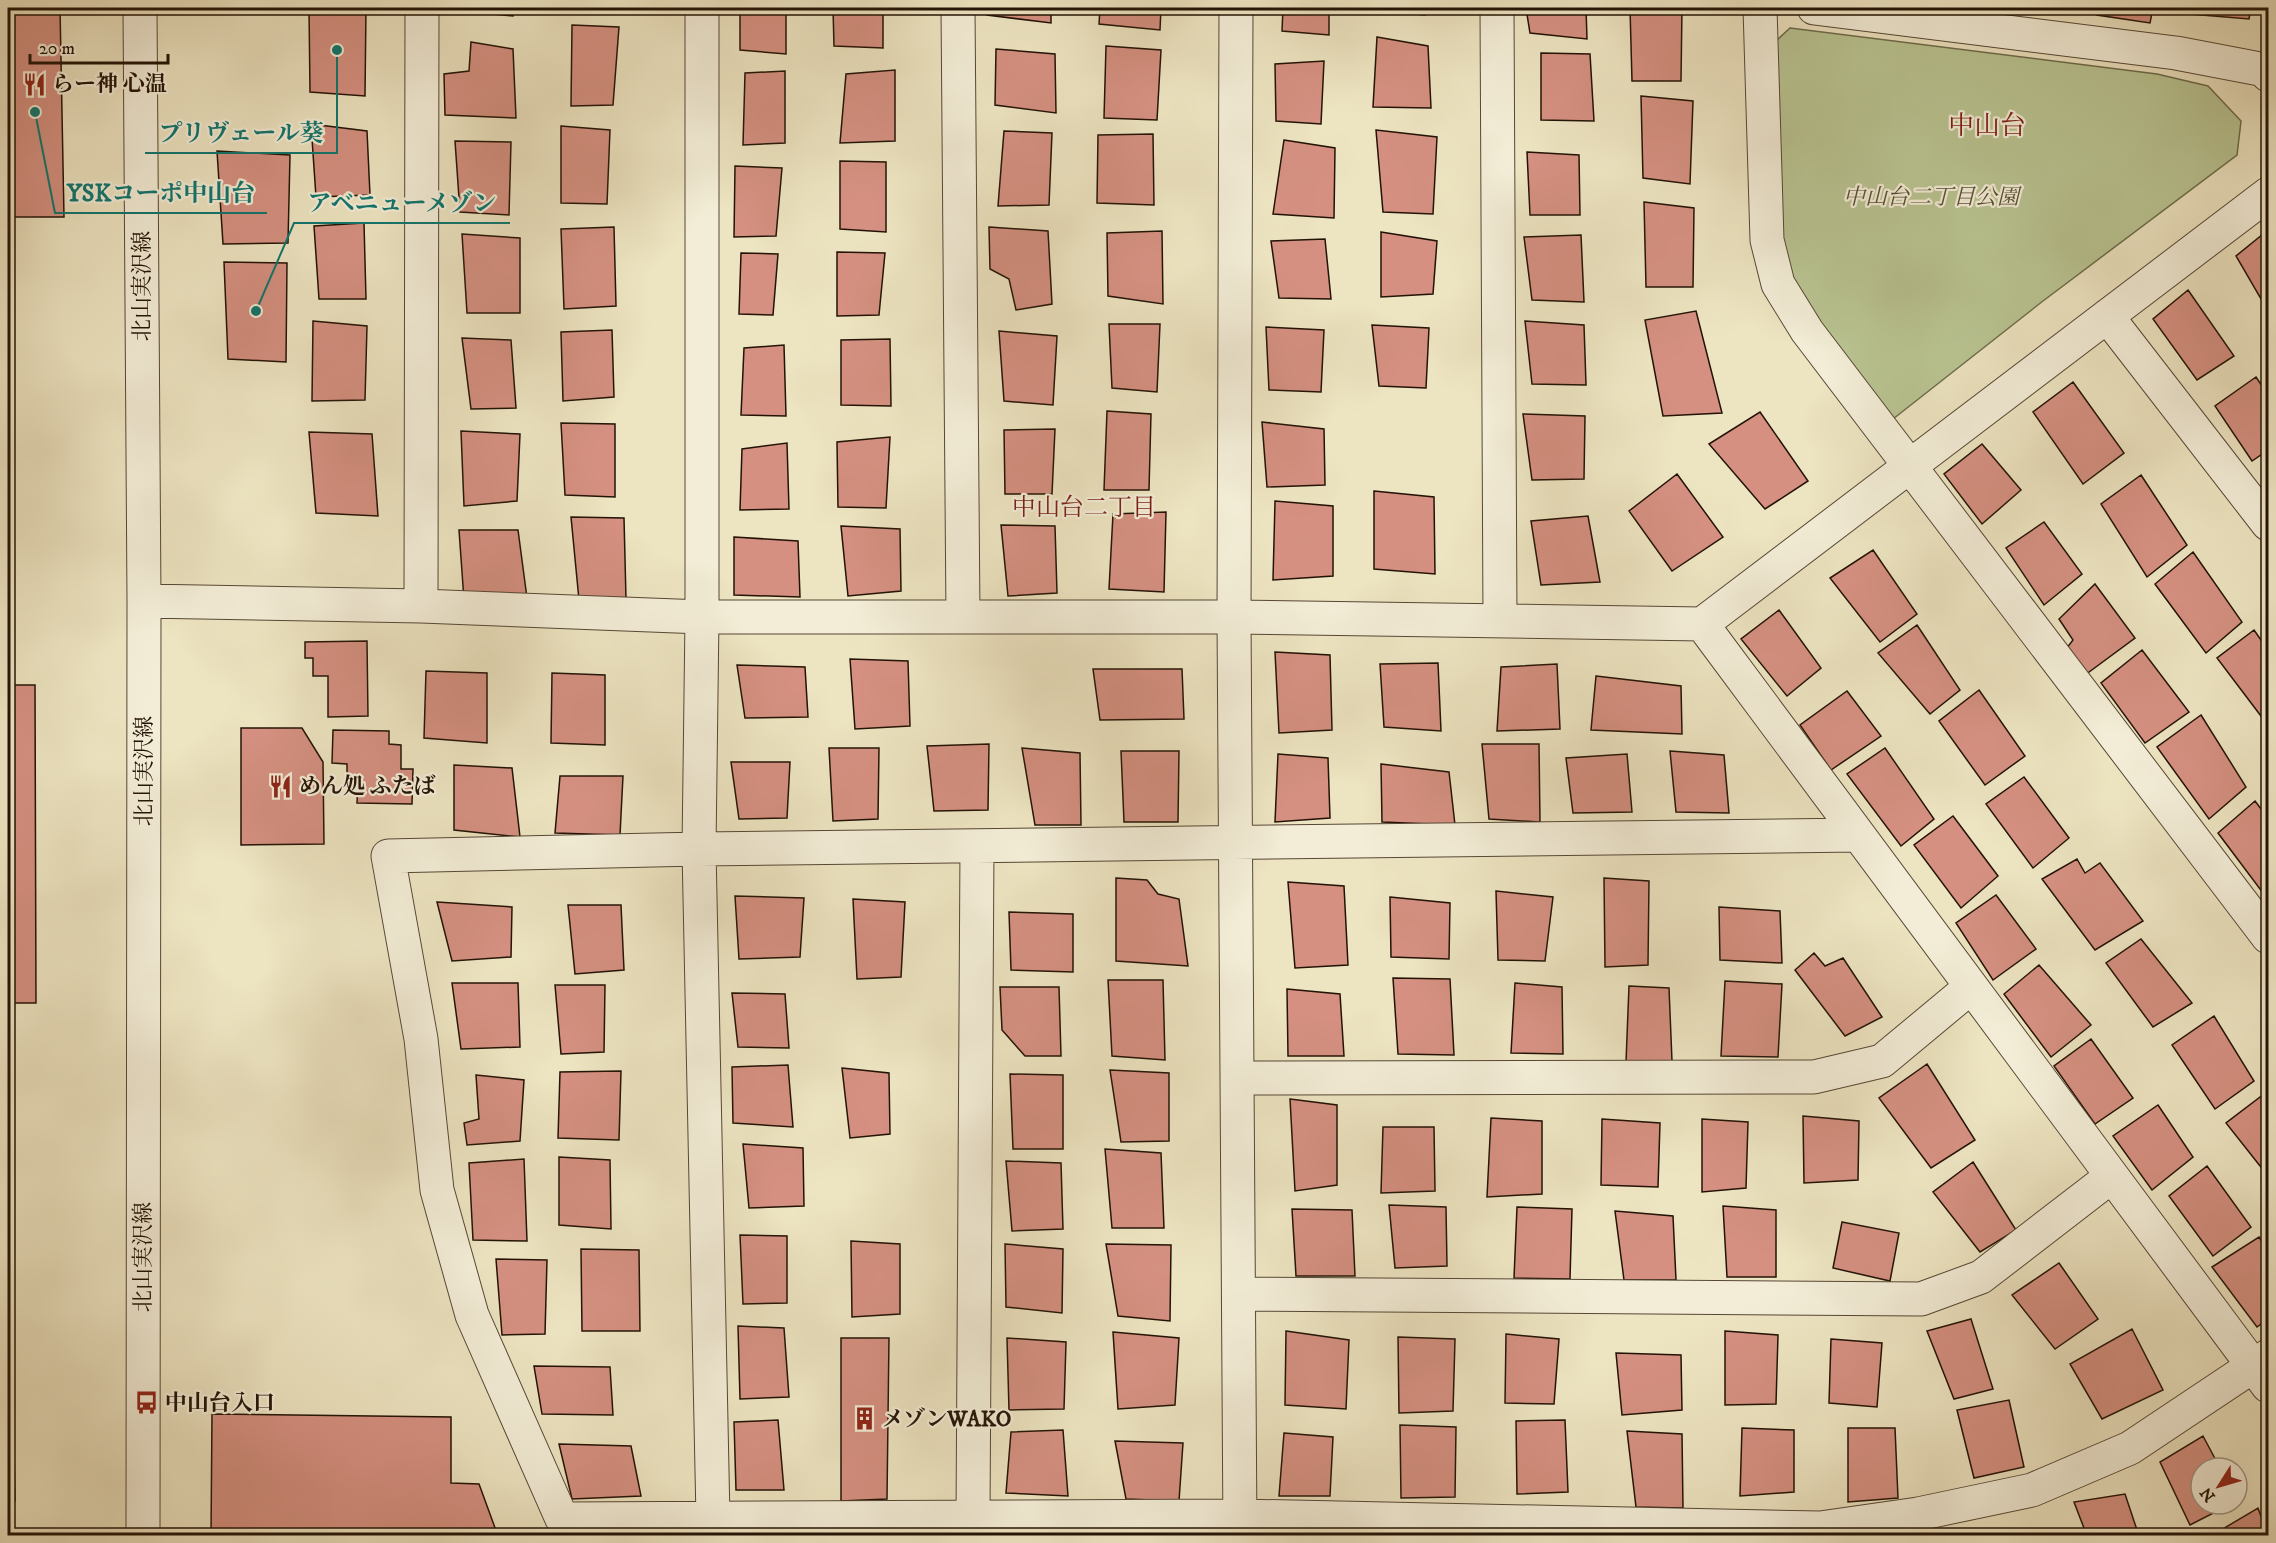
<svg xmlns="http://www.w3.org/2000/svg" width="2276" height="1543" font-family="'IM FELL DW Pica','Noto Serif JP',serif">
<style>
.green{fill:#b9c492;stroke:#6e6c4c;stroke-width:1.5}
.building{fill:#d59081;stroke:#231306;stroke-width:1.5}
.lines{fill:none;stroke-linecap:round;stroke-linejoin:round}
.minor-casing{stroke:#564735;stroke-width:35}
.minor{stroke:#f3edd7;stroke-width:33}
.labels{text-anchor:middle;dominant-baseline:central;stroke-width:4.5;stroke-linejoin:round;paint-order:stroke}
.poi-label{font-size:22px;font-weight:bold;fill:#231306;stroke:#f3edd7;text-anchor:start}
.park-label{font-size:22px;font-style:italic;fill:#585137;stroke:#f3edd7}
.street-label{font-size:22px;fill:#231306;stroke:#f3edd7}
.neighbourhood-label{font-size:24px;fill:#7a1f14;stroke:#f3edd7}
.quarter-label{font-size:26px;fill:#7a1f14;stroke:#f3edd7}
.leader{fill:none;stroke:#0f766e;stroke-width:2}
.callout-dot{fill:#0f766e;stroke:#f3edd7;stroke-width:2}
.callout-label{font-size:24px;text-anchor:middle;font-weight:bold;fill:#0f766e;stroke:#f3edd7;stroke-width:4.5;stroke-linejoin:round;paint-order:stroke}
</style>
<rect width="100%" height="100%" fill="#ede4c1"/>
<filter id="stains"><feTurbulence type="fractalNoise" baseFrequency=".00333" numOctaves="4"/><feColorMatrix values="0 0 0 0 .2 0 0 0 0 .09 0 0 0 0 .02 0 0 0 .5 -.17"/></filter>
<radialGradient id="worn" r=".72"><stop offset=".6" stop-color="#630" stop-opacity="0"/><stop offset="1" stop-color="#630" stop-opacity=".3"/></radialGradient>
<!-- green -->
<path class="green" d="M1790,28L2157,74L2208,86L2241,121L2237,155L2043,301L1893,419L1795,290L1779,235L1776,41Z"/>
<!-- building -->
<path class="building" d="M8,8H60L64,217H8Z
M309,8H366L365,96L310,92Z
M455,8H512L513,16L455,10Z
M740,8H786V54L740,50Z
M833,8H883V48L834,46Z
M987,8H1051V23L987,15Z
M1100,8H1161L1160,30L1099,24Z
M1283,8H1329V35L1282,31Z
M1370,8H1425V15L1370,10Z
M1526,8H1586L1587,39L1530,33Z
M1630,8H1682L1681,81H1632Z
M2098,8H2153L2150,23L2097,15Z
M2191,8H2251L2249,19L2190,14Z
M572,25L619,27L613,105L571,106Z
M1377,37L1428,46L1431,108L1373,107Z
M471,42L513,49L516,118L445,115L444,74L469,71Z
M1106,46L1161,50L1157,120L1104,118Z
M996,49L1055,54L1056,113L995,105Z
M1541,53L1590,54L1594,121L1541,120Z
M1324,61L1321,124L1276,121L1275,64Z
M895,70V141L840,143L846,74Z
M785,71V143L743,145L745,73Z
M1641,96L1693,101L1690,184L1643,178Z
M311,124L367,131L370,195L316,197Z
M561,126L610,130L607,204L561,203Z
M1376,130L1437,137L1433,214L1383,212Z
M1004,131L1052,133L1049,205L998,206Z
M1153,134L1154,205L1097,203L1098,135Z
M1284,140L1335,148L1334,218L1273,214Z
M455,141L511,142L509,215L460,212Z
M217,151L290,155L288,243L223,244Z
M1527,152L1579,155L1580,215H1530Z
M840,161L886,162V232L840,229Z
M735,166L782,168L776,236L734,237Z
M1644,202L1694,208L1693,287H1646Z
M364,223L366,299H319L314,226Z
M614,227L616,306L564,309L561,229Z
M989,227L1048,231L1052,304L1016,310L1009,279L990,269Z
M2268,230V311L2236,256Z
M1162,231L1163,304L1108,296L1107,233Z
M1381,232L1437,241L1433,294L1381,297Z
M462,234L520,238V313H467Z
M1581,235L1584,302L1532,300L1524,237Z
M1325,239L1331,299L1279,298L1271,241Z
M837,252L885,253L879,315L837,316Z
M741,253L778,254L773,315L739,314Z
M224,262L287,263L286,362L228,359Z
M2188,290L2234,356L2197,380L2153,319Z
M1696,311L1722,413L1663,416L1645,320Z
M313,321L367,326L365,400L312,401Z
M1525,321L1584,325L1586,385L1532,384Z
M1109,324H1160L1157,392L1112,388Z
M1372,325L1429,328L1426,388L1379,386Z
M1266,327L1324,330L1321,392L1269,390Z
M612,330L614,397L563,401L561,332Z
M999,331L1057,336L1053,405L1004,401Z
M462,338L511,340L516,408L471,409Z
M890,339L891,406L841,405V340Z
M784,345L786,416L741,415L744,348Z
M2256,377L2268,395V450L2252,461L2215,406Z
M2073,382L2124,453L2083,484L2033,412Z
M1107,411L1151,414L1149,490H1104Z
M1760,412L1808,481L1765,509L1709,444Z
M1523,414L1585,416L1584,479L1532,480Z
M1262,422L1324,429L1325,485L1267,487Z
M561,423L615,424V497L565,495Z
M1055,429L1052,494H1005L1004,430Z
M461,431L520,434L517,501L464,506Z
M309,432L372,434L378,516L316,513Z
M890,437L886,508L838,507L837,442Z
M787,443L789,509L740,510L742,449Z
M1982,444L2021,490L1982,524L1944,474Z
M1677,474L1723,537L1672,571L1629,511Z
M2141,475L2187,545L2147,577L2101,504Z
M1374,491L1434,497L1435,574L1374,569Z
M1275,501L1333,506V576L1273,580Z
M1166,512L1164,592L1109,589L1113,514Z
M1588,516L1600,582L1541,585L1531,521Z
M571,517L624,518L626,599L579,600Z
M2044,522L2082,574L2044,605L2006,548Z
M1001,525L1055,526L1057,593L1008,596Z
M841,526L900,529L901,591L848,596Z
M459,530H518L527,598L464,600Z
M734,537L798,541L800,597L734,595Z
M1873,550L1917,614L1880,642L1830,578Z
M2193,552L2242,622L2206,653L2155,584Z
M2095,584L2135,638L2085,675L2066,649L2073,640L2059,619Z
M1779,610L1821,668L1787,696L1741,639Z
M1917,625L1960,690L1930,714L1878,653Z
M2254,630L2268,650V716L2264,720L2217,658Z
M367,641L368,716L328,717V676H313V658H305V642Z
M2142,650L2189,712L2145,743L2101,683Z
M1275,652L1330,655L1332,730L1279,733Z
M850,659L908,661L910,726L855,729Z
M1438,663L1441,731L1384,727L1380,664Z
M1557,664L1560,729L1497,731L1501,667Z
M737,665L805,667L808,717L745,718Z
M1093,669H1182L1184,719L1100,720Z
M426,671L487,673V743L424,738Z
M552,673L605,675V745L551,743Z
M1596,676L1681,686L1682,734L1591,730Z
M8,685H35L36,1003H8Z
M1979,690L2025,756L1985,785L1939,721Z
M1847,691L1881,736L1831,770L1800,725Z
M2201,715L2246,787L2209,819L2157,747Z
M241,728H302L323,762L324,844L241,845Z
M333,730L389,731V744L401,745V769H413L412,804L357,803L358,783H347V764L332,763Z
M989,744L988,810L934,811L927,746Z
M1482,744H1539L1540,822L1489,819Z
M829,748H879L878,819L833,821Z
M1022,748L1080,753L1081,825H1035Z
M1885,748L1934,819L1901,846L1847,774Z
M1121,751H1179L1178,822H1124Z
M1670,751L1724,755L1729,813L1676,812Z
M1278,754L1328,758L1330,818L1275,822Z
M1627,754L1632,812L1573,813L1566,758Z
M731,762H790L787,818L739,819Z
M1381,764L1449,772L1455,825L1382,822Z
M454,765L512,768L520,837L454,830Z
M560,776H623L620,835L555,833Z
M2024,777L2069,838L2033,868L1986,804Z
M2255,801L2268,818V889L2263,893L2218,833Z
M1953,816L1998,876L1961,908L1914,845Z
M2077,859L2085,873L2100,863L2143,921L2095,950L2042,879Z
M1116,878L1147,880L1158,894L1179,899L1188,966L1116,961Z
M1604,878L1649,881L1648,965L1605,967Z
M1288,882L1344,886L1348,965L1295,968Z
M1496,891L1553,897L1545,961L1498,960Z
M1996,895L2036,949L1993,980L1956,923Z
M735,896L804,898L800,957L739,959Z
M1390,897L1450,903L1449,959L1391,957Z
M853,899L905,902L901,977L857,979Z
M437,902L512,907L511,957L452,961Z
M568,905H621L624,970L575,974Z
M1719,907L1780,911L1782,963L1720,960Z
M1009,912L1073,914V972L1011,970Z
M2141,939L2192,1003L2153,1027L2106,963Z
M1814,953L1825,966L1843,958L1882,1017L1845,1036L1795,970Z
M2039,965L2091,1025L2051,1057L2004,994Z
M1393,978L1450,979L1454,1055L1398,1054Z
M1108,980H1163L1165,1060L1112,1056Z
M1725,981L1782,984L1778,1057L1721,1056Z
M452,983H518L520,1047L461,1049Z
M1515,983L1562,987L1563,1054L1511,1053Z
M555,985H605L604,1052L561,1054Z
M1629,986L1669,988L1672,1061L1626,1062Z
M1000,987H1059L1061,1056H1025L1002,1030Z
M1287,989L1340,994L1344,1056H1288Z
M732,993L785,994L789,1048L738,1047Z
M2214,1016L2254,1081L2215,1109L2172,1045Z
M2091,1039L2133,1098L2095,1124L2054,1066Z
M1927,1064L1975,1140L1931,1168L1879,1098Z
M788,1065L793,1127L733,1123L732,1067Z
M842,1068L889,1073L890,1134L850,1138Z
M1110,1070L1169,1073V1141L1121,1142Z
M621,1071L619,1140L558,1138L560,1072Z
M1010,1074L1063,1075V1149H1013Z
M476,1075L524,1080L520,1141L467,1145L464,1123L479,1119Z
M2268,1091V1176L2226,1123Z
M1290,1099L1337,1105V1185L1295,1191Z
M2158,1105L2193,1157L2152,1190L2113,1136Z
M1803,1116L1859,1121L1858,1180L1804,1183Z
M1491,1118L1542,1121V1194L1487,1197Z
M1602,1119L1660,1123L1658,1187L1601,1185Z
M1702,1119L1748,1122L1746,1188L1702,1192Z
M1383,1127H1434L1435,1191L1381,1193Z
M743,1144L803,1148L804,1206L749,1208Z
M1105,1149L1161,1153L1164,1228H1112Z
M559,1157L610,1160L611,1229L559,1225Z
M524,1159L527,1241L473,1240L469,1163Z
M1006,1161L1061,1163L1063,1229L1012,1231Z
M1973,1162L2016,1230L1980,1252L1933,1192Z
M2207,1166L2251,1227L2213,1256L2169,1196Z
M1389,1205L1446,1207L1447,1266L1395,1268Z
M1723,1206L1776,1210V1277H1727Z
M1517,1207L1572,1209L1570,1279L1514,1278Z
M1292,1209L1352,1210L1355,1276H1296Z
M1615,1211L1673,1216L1676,1280H1624Z
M1842,1222L1899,1233L1890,1281L1833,1268Z
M740,1235L787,1236V1303L743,1304Z
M2259,1237L2268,1251V1319L2257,1327L2212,1267Z
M851,1241L900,1244V1314L852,1317Z
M1005,1244L1063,1249L1062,1313L1006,1307Z
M1106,1244L1171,1245L1170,1321L1118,1316Z
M581,1249L639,1250L640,1331H582Z
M496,1259L547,1260L545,1334L502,1335Z
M2059,1263L2098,1319L2055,1349L2012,1295Z
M1971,1319L1993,1389L1954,1399L1927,1331Z
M738,1326L784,1328L789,1397L740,1399Z
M2132,1329L2163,1390L2102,1419L2070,1364Z
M1286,1331L1349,1340L1346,1409L1285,1405Z
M1725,1331L1778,1335L1776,1404L1725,1405Z
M1113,1332L1179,1338L1175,1405L1118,1409Z
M1506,1334L1559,1339L1554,1404L1505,1403Z
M1398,1337L1455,1339L1453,1411L1399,1413Z
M841,1338H889L887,1499L841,1501Z
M1007,1338L1066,1342L1064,1409L1009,1410Z
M1831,1339L1882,1343L1877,1407L1829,1403Z
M1616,1353L1681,1355L1682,1410L1622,1415Z
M534,1366L610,1367L613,1415L542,1414Z
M2009,1400L2024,1467L1974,1478L1957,1410Z
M212,1414L451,1417V1483L479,1484L498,1536H211Z
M778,1420L784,1490H736L734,1422Z
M1565,1420L1568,1492L1517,1494L1516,1421Z
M1400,1425L1456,1427L1455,1497L1401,1498Z
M1742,1428L1794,1430V1492L1740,1496Z
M1848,1428H1895L1898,1498L1848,1502Z
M1063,1430L1068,1496L1006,1493L1011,1432Z
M1627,1431L1682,1434L1683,1508L1636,1507Z
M1284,1433L1333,1437L1330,1496H1279Z
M2203,1436L2220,1468H2201V1504H2231L2190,1525L2160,1462Z
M1115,1441L1183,1443L1179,1501L1126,1499Z
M559,1444L631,1446L641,1496L572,1499Z
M8,1451H14L15,1501H8Z
M2125,1494L2139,1536H2087L2074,1502Z
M2258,1508L2268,1536H2211Z
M2034,1532L2035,1536H2005Z"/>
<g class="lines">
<defs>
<path id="minor" d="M140,8L144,601L143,1536
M702,8V617L699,849L713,1518
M958,8L963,617
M1236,8L1234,617L1240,1536
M1497,8L1500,621
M1760,8L1767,240L1778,284L1807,331L2268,937
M1814,8L2176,53L2265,70L2268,75
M2107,316L2268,524
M144,601L421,606L702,617H1234L1702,624L2268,194
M421,606L422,8
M1702,624L2268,1386
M1858,835L699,849L388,856L421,1039L437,1190L472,1315L562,1519L1240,1516L1820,1528L1918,1514L2032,1490L2130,1448L2268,1356
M1237,1078L1814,1077L1882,1061L1971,987
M1239,1294L1921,1299L1981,1277L2112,1176
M973,1517L977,846"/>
</defs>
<!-- minor casing -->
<use href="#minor" class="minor-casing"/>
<!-- minor -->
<use href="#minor" class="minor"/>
</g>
<!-- icons -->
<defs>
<symbol id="restaurant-bare" viewBox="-9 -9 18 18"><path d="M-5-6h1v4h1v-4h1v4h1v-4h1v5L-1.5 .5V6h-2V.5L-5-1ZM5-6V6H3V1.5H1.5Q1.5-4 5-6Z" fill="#8f2418" stroke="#f3edd7" stroke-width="2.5" paint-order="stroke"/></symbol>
<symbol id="bus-bare" viewBox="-9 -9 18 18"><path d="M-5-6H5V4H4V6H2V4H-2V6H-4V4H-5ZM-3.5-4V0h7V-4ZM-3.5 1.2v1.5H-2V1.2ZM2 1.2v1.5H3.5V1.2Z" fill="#8f2418" stroke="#f3edd7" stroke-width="2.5" paint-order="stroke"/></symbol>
<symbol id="building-bare" viewBox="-9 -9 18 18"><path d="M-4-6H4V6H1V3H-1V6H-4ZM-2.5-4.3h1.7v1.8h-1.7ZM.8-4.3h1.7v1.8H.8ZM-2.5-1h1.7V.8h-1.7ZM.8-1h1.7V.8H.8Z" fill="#8f2418" stroke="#f3edd7" stroke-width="2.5" paint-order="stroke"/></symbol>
</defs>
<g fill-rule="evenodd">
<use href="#restaurant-bare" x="18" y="68" width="33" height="33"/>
<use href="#restaurant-bare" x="264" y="770" width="33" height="33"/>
<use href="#bus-bare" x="130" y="1386" width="33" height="33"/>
<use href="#building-bare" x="848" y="1402" width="33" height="33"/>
</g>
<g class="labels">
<!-- poi labels -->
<g class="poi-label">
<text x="52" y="84">らー神 心温</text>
<text x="299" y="786">めん処 ふたば</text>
<text x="165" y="1403">中山台入口</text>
<text x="882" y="1419">メゾンWAKO</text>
</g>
<!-- park labels -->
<g class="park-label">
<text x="1931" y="197">中山台二丁目公園</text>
</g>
<!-- street labels -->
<g class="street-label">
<text transform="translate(142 286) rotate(-90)">北山実沢線</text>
<text transform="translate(144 771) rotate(-90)">北山実沢線</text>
<text transform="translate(143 1257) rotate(-90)">北山実沢線</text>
</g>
<!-- neighbourhood labels -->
<g class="neighbourhood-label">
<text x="1084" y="508">中山台二丁目</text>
</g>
<!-- quarter labels -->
<g class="quarter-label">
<text x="1987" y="126">中山台</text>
</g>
</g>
<!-- callouts -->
<path class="leader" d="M337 50L337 153H145M35 112L55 213H267M256 311L294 223H510"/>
<g class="callout-dot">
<circle cx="337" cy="50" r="6"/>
<circle cx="35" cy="112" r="6"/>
<circle cx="256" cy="311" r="6"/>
</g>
<g class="callout-label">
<text x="241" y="141">プリヴェール葵</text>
<text x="161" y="201">YSKコーポ中山台</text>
<text x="402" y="211">アベニューメゾン</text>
</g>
<!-- margin -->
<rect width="2276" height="1543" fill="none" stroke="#ede4c1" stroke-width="30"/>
<rect x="9" y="9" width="2258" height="1525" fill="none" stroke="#231306" stroke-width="3"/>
<rect x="15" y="15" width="2246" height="1513" fill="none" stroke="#231306" stroke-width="1.5"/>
<!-- north arrow -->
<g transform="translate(2219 1486) rotate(233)"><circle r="28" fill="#f3edd7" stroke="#a09683" stroke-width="1.5"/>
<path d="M0-4.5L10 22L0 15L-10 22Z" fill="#8f2418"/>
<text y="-9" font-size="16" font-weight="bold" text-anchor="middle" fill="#231306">N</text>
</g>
<!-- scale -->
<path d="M30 54v9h138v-9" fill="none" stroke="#231306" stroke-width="3"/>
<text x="39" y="54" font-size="18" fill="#231306" stroke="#f3edd7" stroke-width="4.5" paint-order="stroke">20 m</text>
<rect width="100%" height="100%" filter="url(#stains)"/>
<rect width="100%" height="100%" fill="url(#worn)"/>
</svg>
